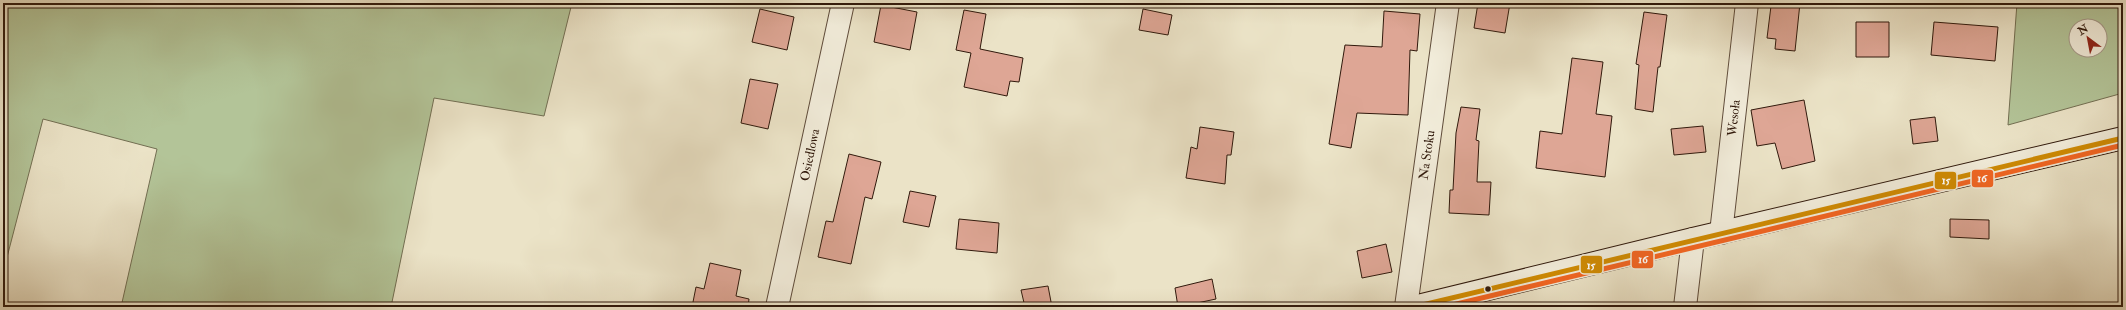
<svg xmlns="http://www.w3.org/2000/svg" width="2126" height="310" font-family="'IM FELL Double Pica',serif">
<style>
.green{fill:#b3c498;stroke:#726e52;fill-rule:evenodd}
.building{fill:#dea695;stroke:#30190c}
.lines{fill:none;stroke-linecap:round;stroke-linejoin:round}
.street-casing{stroke:#5f4c3b;stroke-width:24}
.secondary-casing{stroke:#30190c;stroke-width:24}
.street{stroke:#f2eddb;stroke-width:22}
.secondary{stroke:#f2eddb;stroke-width:22}
.bus-1-casing{stroke:#f2eddb;stroke-width:8}
.bus-2-casing{stroke:#f2eddb;stroke-width:8}
.bus-1{stroke:#cf8a02;stroke-width:5}
.bus-2{stroke:#f26522;stroke-width:5}
.bus-dot{fill:#30190c;stroke:#f2eddb;stroke-width:1.5}
.labels{text-anchor:middle;dominant-baseline:central;stroke-width:4;stroke-linejoin:round;paint-order:stroke}
.street-label{font-size:13px;fill:#30190c;stroke:#f2eddb}
.line-badge{stroke:#f2eddb;stroke-width:1.5}
.badge-label{font-size:11px;text-anchor:middle;font-weight:bold;fill:#fff}
</style>
<rect width="100%" height="100%" fill="#ebe3c7"/>
<filter id="stains"><feTurbulence type="fractalNoise" baseFrequency=".005" numOctaves="4"/><feColorMatrix values="0 0 0 0 .2 0 0 0 0 .09 0 0 0 0 .02 0 0 0 .5 -.17"/></filter>
<radialGradient id="worn" r=".72"><stop offset=".6" stop-color="#630" stop-opacity="0"/><stop offset="1" stop-color="#630" stop-opacity=".3"/></radialGradient>
<!-- green -->
<path class="green" d="M3,3H572L544,116L434,98L391,307H121L157,149L43,119L5,265H3Z
M2017,3H2123V93L2008,125ZM2076,26H2100V50H2076Z"/>
<!-- building -->
<path class="building" d="M1478,3H1510L1505,33L1474,28Z
M1778,3H1800L1795,51L1775,49L1776,39L1767,38L1771,6H1777Z
M881,5L917,12L910,50L874,42Z
M760,9L794,17L787,50L752,42Z
M1143,9L1172,15L1168,35L1139,30Z
M964,10L986,14L980,49L1023,58L1019,82L1010,81L1007,96L964,87L971,53L956,50Z
M1384,11L1420,14L1417,51L1410,50L1408,115L1357,113L1351,148L1329,144L1345,45L1382,47Z
M1644,12L1667,15L1660,67H1658L1653,112L1635,109L1639,65L1636,64Z
M1856,22H1889V57H1856Z
M1934,22L1998,27L1995,61L1931,55Z
M1572,58L1603,62L1596,114L1612,116L1605,177L1536,168L1540,131L1562,134Z
M750,79L778,84L768,129L741,123Z
M1804,100L1815,161L1782,169L1775,143L1757,146L1751,110Z
M1461,107L1480,109L1476,140L1479,141L1477,182H1491L1489,215L1449,213L1450,190H1453L1456,133Z
M1935,117L1938,141L1913,144L1910,120Z
M1703,126L1706,152L1674,155L1671,129Z
M1200,127L1234,132L1231,155H1227L1225,184L1186,178L1191,147L1197,149Z
M849,154L881,162L872,199L865,197L851,264L818,257L826,221L833,222Z
M910,191L936,196L929,227L903,222Z
M959,219L999,223L997,253L956,249Z
M1950,219L1989,220V239L1950,237Z
M1386,244L1392,272L1362,278L1357,251Z
M710,263L741,270L736,296L749,299L748,307H692L696,287L704,289Z
M1212,279L1216,299L1178,307L1175,288Z
M1048,286L1052,307H1025L1021,290Z"/>
<g class="lines">
<defs>
<path id="street" d="M1721,233L1747,3
M777,307L843,3
M1406,307L1448,3
M1685,307L1693,239"/>
<path id="secondary" d="M1414,307L1693,239L2123,138"/>
</defs>
<!-- street casing -->
<use href="#street" class="street-casing"/>
<!-- secondary casing -->
<use href="#secondary" class="secondary-casing"/>
<!-- street -->
<use href="#street" class="street"/>
<!-- secondary -->
<use href="#secondary" class="secondary"/>
<defs>
<path id="bus-1" d="M1414,307L2123,138"/>
<path id="bus-2" d="M1444,307L2123,145"/>
</defs>
<!-- bus-1 casing -->
<use href="#bus-1" class="bus-1-casing"/>
<!-- bus-2 casing -->
<use href="#bus-2" class="bus-2-casing"/>
<!-- bus-1 -->
<use href="#bus-1" class="bus-1"/>
<!-- bus-2 -->
<use href="#bus-2" class="bus-2"/>
</g>
<!-- markers -->
<circle class="bus-dot" cx="1488" cy="289" r="3.5"/>
<g class="labels">
<!-- street labels -->
<g class="street-label">
<text transform="translate(1734 118) rotate(-84)">Wesoła</text>
<text transform="translate(810 155) rotate(-78)">Osiedlowa</text>
<text transform="translate(1427 155) rotate(-82)">Na Stoku</text>
</g>
</g>
<g class="line-badge">
<rect x="1971" y="169" width="23" height="19" rx="4" fill="#f26522"/>
<rect x="1934" y="171" width="23" height="19" rx="4" fill="#cf8a02"/>
<rect x="1631" y="250" width="23" height="19" rx="4" fill="#f26522"/>
<rect x="1580" y="255" width="23" height="19" rx="4" fill="#cf8a02"/>
</g>
<g class="badge-label">
<text x="1982" y="182">16</text>
<text x="1946" y="184">15</text>
<text x="1643" y="263">16</text>
<text x="1591" y="269">15</text>
</g>
<!-- margin -->
<rect width="2126" height="310" fill="none" stroke="#ebe3c7" stroke-width="16"/>
<rect x="4" y="4" width="2118" height="302" fill="none" stroke="#30190c" stroke-width="2"/>
<rect x="8" y="8" width="2110" height="294" fill="none" stroke="#30190c"/>
<!-- north arrow -->
<g transform="translate(2088 38) rotate(328)"><circle r="19" fill="#f2eddb" stroke="#a49888"/>
<path d="M0-3L7 15L0 10L-7 15Z" fill="#8f2418"/>
<text y="-6" font-size="11" font-weight="bold" text-anchor="middle" fill="#30190c">N</text>
</g>
<rect width="100%" height="100%" filter="url(#stains)"/>
<rect width="100%" height="100%" fill="url(#worn)"/>
</svg>
